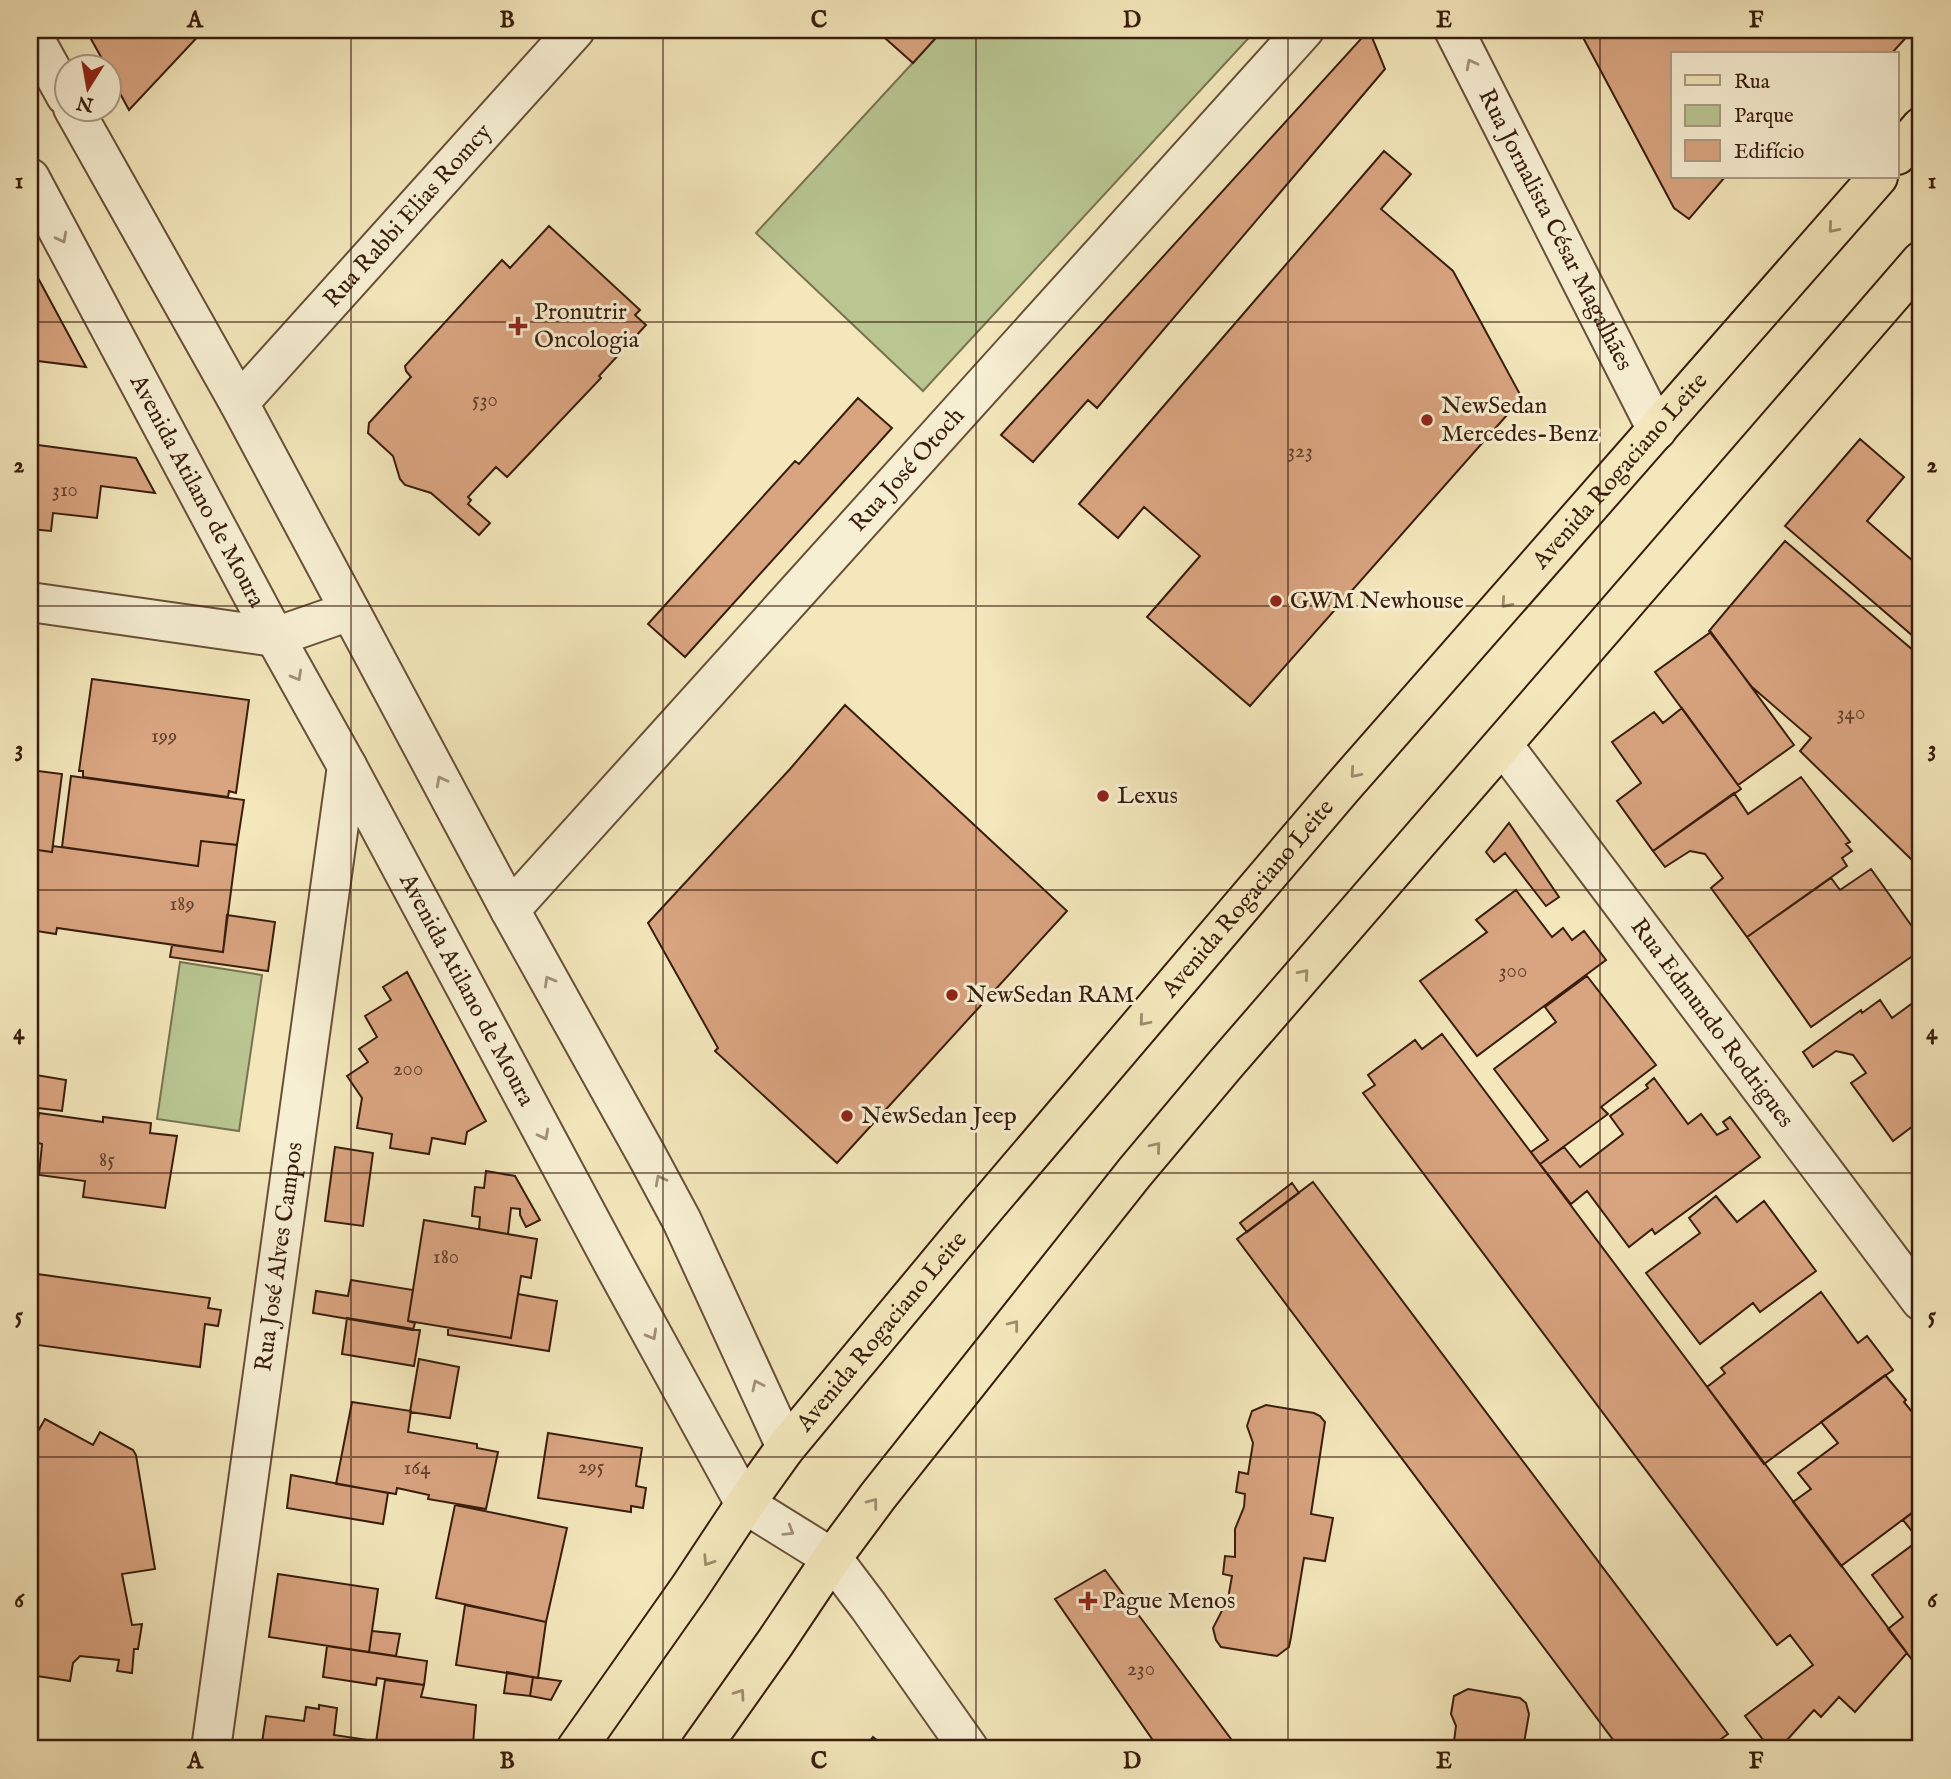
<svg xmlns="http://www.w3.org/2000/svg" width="1951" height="1779" font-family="'IM FELL English',serif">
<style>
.green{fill:#b9c692;stroke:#797250;stroke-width:2}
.building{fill:#d9a480;stroke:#391d0d;stroke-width:2}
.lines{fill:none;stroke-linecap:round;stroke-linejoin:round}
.minor-casing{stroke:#685038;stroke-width:42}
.tertiary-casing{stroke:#685038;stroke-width:42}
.primary-casing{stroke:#391d0d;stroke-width:42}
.minor{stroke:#f7efd3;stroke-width:38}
.tertiary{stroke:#f7efd3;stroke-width:38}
.primary{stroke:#f3e7bb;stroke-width:38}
.oneway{stroke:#a2907a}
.oneway2{stroke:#9f8c6d}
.grid{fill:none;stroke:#391d0d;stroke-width:2;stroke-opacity:0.55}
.poi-dot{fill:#8f2418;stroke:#f7efd3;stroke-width:2.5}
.labels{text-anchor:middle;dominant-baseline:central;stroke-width:6;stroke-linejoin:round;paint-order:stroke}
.number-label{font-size:21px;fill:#613f2a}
.street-label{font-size:24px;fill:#391d0d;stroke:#f7efd3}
.poi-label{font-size:24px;fill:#391d0d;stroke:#f7efd3;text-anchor:start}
.neatline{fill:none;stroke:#391d0d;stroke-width:2.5}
.grid-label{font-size:23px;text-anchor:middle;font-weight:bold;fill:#391d0d}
</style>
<rect width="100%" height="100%" fill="#f3e7bb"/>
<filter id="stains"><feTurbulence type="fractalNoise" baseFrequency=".00286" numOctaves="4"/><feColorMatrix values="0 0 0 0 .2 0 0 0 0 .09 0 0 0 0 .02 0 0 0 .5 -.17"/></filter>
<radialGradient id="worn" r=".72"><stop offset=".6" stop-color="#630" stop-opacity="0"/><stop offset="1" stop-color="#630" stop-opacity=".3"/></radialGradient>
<!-- green -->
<path class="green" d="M943,30H1256L923,391L756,233Z
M180,962L262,975L239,1131L157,1119Z"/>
<!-- building -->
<path class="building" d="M86,30H204L129,110L108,71V66H106Z
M876,30H943L913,63Z
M1369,30L1385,69L1097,408L1088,400L1033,462L1001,435Z
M1579,30H1913L1891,54H1673V177H1725L1689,219L1674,208Z
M1384,151L1411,174L1381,209L1453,271L1522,398L1250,706L1147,617L1200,556L1144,507L1118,538L1079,504Z
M549,226L640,310L635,315L646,325L599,376L601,378L507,477L496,467L468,497L471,500L468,504L490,523L479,535L431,493L405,485L400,479L393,456L368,433L369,423L411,377L406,371L405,366L502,260L510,268Z
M30,277L38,278L86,367L30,360Z
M858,398L892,428L685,657L648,624L795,461L799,464Z
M30,416H35L32,444H30Z
M1860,439L1904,477L1867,521L1921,568V643L1785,526Z
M30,444L136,458L155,493L101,486L97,518L53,513L51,531L30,529Z
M1785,541L1921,657V851L1913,861L1800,751L1811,738L1752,687L1709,631Z
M1711,632L1794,745L1738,785L1655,672Z
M92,679L249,700L236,793L229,791L228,797L83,777V771H79Z
M845,705L1067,911L837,1163L715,1051L718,1048L648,923L790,769Z
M1682,708L1741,789L1653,851L1617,801L1641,783L1612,742L1654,712L1663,723Z
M30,770L62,774L52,852L30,849Z
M71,776L244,800L237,845L201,841L198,866L62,847Z
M1801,777L1850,842L1846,844L1852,851L1842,858L1847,866L1747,937L1711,888L1723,878L1705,854L1690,851L1665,867L1653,851L1734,793L1748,814Z
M1509,823L1559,897L1546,906L1505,853L1494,862L1486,852Z
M201,841L237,845L223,952L57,928L56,934L30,930V849L52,852L53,846L198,866Z
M1871,869L1921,939V950L1811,1027L1747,937L1831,878L1840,890Z
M1516,890L1552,937L1563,928L1572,940L1584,931L1606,960L1477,1056L1420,981L1487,932L1476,920Z
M227,915L275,922L268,971L170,957L172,945L223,952Z
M407,972L486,1121L467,1132L465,1144L432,1138L429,1154L390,1148L392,1134L357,1128L362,1098L347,1076L368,1062L359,1049L377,1037L365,1016L391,1000L383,987Z
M1587,976L1656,1065L1601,1107L1608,1114L1540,1164L1531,1152L1548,1140L1494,1069L1556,1022L1545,1007Z
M1921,997V1120L1893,1141L1851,1083L1866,1073L1853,1055L1836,1051L1813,1067L1803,1052L1861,1010L1862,1013L1880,1000L1892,1018Z
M1442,1034L1907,1653L1855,1712L1839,1697L1821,1717L1814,1710L1779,1749H1770L1745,1716L1813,1665L1790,1635L1777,1645L1363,1093L1375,1085L1368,1075L1415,1040L1422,1049Z
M30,1074L66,1080L62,1111L30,1107Z
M1654,1078L1688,1124L1701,1114L1717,1135L1728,1129L1723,1122L1730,1117L1760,1157L1655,1234L1652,1229L1629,1247L1587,1191L1571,1204L1540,1164L1564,1147L1580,1167L1623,1134L1610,1116L1648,1088L1646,1085Z
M39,1113L103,1122V1117L151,1123L150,1133L177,1136L165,1208L83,1197L85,1181L39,1175L42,1144L35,1142Z
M335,1147L373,1153L363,1226L325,1221Z
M486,1171L515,1176L540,1220L526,1227L520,1215V1209L511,1208L508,1234L479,1229L480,1217L472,1216L475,1187L484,1188Z
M1313,1182L1728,1734L1707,1749H1620L1237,1239Z
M1292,1183L1299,1193L1247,1232L1240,1223Z
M1716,1196L1737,1222L1764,1201L1816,1271L1760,1312L1753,1303L1700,1344L1646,1273L1700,1233L1689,1218Z
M424,1220L537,1239L531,1278L521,1276L511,1338L408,1321Z
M30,1273L210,1298L208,1308L221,1310L218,1326L205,1324L200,1367L30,1344Z
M351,1280L413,1290L408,1321L415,1323L413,1330L313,1313L316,1291L348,1296Z
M1821,1292L1858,1343L1867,1336L1893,1370L1764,1464L1707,1387L1725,1373L1721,1368Z
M518,1294L557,1301L549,1351L448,1335V1328L511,1338Z
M347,1318L420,1330L414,1366L342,1354Z
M419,1359L459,1367L450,1418L410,1412Z
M1885,1375L1906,1400L1904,1402L1921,1423V1506L1841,1566L1793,1502L1811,1489L1798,1473L1838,1443L1821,1422Z
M352,1402L411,1411L408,1432L477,1444V1448L498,1452L486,1509L428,1499L429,1495L397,1488L396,1494L336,1484Z
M1266,1405L1314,1413L1320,1416L1325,1422L1311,1514L1333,1518L1325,1561L1304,1558L1291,1637L1289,1647L1277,1656L1221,1647L1216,1640L1213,1628L1228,1599L1232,1576L1223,1574L1225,1556L1235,1557V1529L1244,1507L1245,1494L1236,1492L1239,1472L1248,1474L1253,1443L1247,1426L1252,1411Z
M45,1419L93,1445L100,1432L133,1450L136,1455L155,1569L122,1574L132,1625L142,1624L138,1649H134L132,1673L117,1671L119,1660L80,1656L73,1663L70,1681L30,1675V1445Z
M548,1433L642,1448L636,1486L646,1488L643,1508L631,1506V1512L538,1498Z
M291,1475L388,1493L383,1524L287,1508Z
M455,1505L567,1528L546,1622L436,1598Z
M1921,1506V1663L1917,1666L1888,1629L1903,1617L1872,1575L1919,1540L1903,1520Z
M1105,1570L1231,1739L1215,1749H1159L1055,1599Z
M278,1574L378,1589L369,1652L269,1637Z
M465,1605L546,1622L538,1678L456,1665Z
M372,1631L400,1634L396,1656L369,1652Z
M327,1646L427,1661L424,1685L377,1678L376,1685L323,1677Z
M507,1672L533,1677L530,1696L504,1693Z
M533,1677L561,1681L551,1700L530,1696Z
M385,1680L424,1685L421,1697L476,1705L473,1745L486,1747V1749H375Z
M1468,1689L1520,1698L1526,1703L1529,1714L1523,1749H1453L1456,1726L1451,1714L1454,1696Z
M319,1705L337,1708L334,1735L375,1741V1749H261L266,1716L304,1721L306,1707L319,1709Z
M873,1737L888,1749H864Z"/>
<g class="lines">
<defs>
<g id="minor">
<path id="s1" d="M1454,30L1657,430"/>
<path id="s2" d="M239,403L575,30"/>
<path d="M30,602L275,637L350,611"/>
<path id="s3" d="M1503,745L1921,1301"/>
<path id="s4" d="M510,910L1304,30"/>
<path d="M832,1558L869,1607L969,1749"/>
<path id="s5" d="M211,1749L347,766"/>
</g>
<g id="tertiary">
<path d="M30,31L66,96"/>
<path d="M73,108L239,403L510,910L646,1154L682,1221L786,1447"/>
<path id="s6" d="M30,178L275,637L347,766L613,1263L745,1504L832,1558"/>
</g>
<g id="primary">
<path d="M1897,155L1921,127"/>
<path id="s7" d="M576,1749L690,1587L745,1504L786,1447L972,1223L1342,788L1878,177"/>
<path d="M700,1749L775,1643L832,1558L878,1496L1135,1172L1224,1066L1921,261"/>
</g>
</defs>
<!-- minor casing -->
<use href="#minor" class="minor-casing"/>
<!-- tertiary casing -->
<use href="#tertiary" class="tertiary-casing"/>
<!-- primary casing -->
<use href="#primary" class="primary-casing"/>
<!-- minor -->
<use href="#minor" class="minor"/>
<!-- tertiary -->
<use href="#tertiary" class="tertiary"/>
<!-- primary -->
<use href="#primary" class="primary"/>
</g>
<!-- one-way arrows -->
<defs><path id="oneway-chevron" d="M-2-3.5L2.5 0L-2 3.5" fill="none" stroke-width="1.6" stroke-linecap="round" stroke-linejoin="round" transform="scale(1.75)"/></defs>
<g class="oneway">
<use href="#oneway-chevron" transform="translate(1471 64) rotate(-117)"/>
<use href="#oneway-chevron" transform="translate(62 238) rotate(62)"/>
<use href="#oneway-chevron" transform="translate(297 676) rotate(61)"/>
<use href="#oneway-chevron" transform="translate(441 781) rotate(-118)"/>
<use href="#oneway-chevron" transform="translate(549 981) rotate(-119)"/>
<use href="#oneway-chevron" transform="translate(544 1135) rotate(62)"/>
<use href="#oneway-chevron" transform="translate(660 1180) rotate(-118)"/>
<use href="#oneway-chevron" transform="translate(652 1335) rotate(61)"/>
<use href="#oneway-chevron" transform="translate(757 1385) rotate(-115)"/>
<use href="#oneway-chevron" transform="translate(789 1531) rotate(32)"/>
</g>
<g class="oneway2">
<use href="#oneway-chevron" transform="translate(1833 228) rotate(131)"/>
<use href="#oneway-chevron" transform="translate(1506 603) rotate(131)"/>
<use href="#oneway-chevron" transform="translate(1355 773) rotate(131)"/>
<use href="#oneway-chevron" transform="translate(1304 974) rotate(-49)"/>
<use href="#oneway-chevron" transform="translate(1144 1021) rotate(130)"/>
<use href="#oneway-chevron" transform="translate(1156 1147) rotate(-50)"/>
<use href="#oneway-chevron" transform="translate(1014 1325) rotate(-52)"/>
<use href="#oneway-chevron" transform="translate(873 1503) rotate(-53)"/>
<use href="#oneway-chevron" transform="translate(708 1561) rotate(123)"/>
<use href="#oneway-chevron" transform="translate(740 1694) rotate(-55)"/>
</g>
<!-- grid -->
<path class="grid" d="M351,30V1749M663,30V1749M976,30V1749M1288,30V1749M1600,30V1749M30,322H1921M30,606H1921M30,890H1921M30,1173H1921M30,1457H1921"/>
<!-- markers -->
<g class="poi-dot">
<path d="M514.5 315.5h7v7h7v7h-7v7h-7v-7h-7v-7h7z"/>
<circle cx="1427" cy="420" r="7"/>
<circle cx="1276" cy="601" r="7"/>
<circle cx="1103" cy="796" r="7"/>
<circle cx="952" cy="995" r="7"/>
<circle cx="847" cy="1116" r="7"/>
<path d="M1084.5 1590.5h7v7h7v7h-7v7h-7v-7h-7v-7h7z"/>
</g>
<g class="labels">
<!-- number labels -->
<g class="number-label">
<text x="485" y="400">530</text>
<text x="1300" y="451">323</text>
<text x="65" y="490">310</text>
<text x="1851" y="713">340</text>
<text x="164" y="736">199</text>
<text x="182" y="904">189</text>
<text x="1513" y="971">300</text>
<text x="408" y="1069">200</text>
<text x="107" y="1160">85</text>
<text x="446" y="1257">180</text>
<text x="591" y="1467">295</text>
<text x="417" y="1468">164</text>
<text x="1141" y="1669">230</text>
</g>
<!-- street labels -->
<g class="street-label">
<text stroke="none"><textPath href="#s2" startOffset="252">Rua Rabbi Elias Romcy</textPath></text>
<text stroke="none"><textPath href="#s1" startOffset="224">Rua Jornalista César Magalhães</textPath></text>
<text stroke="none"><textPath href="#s4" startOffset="593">Rua José Otoch</textPath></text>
<text stroke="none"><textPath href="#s7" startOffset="1652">Avenida Rogaciano Leite</textPath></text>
<text stroke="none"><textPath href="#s6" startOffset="355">Avenida Atilano de Moura</textPath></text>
<text stroke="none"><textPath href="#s7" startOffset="1085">Avenida Rogaciano Leite</textPath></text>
<text stroke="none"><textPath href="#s6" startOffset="922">Avenida Atilano de Moura</textPath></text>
<text stroke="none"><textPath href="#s3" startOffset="348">Rua Edmundo Rodrigues</textPath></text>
<text stroke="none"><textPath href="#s5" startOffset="497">Rua José Alves Campos</textPath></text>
<text stroke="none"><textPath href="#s7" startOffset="518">Avenida Rogaciano Leite</textPath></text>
</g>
<!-- poi labels -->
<g class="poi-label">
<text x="534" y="312">Pronutrir<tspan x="534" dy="28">Oncologia</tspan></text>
<text x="1441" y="406">NewSedan<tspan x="1441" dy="28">Mercedes-Benz</tspan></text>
<text x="1290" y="601">GWM Newhouse</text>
<text x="1117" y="796">Lexus</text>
<text x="966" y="995">NewSedan RAM</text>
<text x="861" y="1116">NewSedan Jeep</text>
<text x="1102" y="1601">Pague Menos</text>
</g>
</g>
<!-- margin -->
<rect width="1951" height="1779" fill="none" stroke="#f3e7bb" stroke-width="77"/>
<!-- legend -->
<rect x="1671" y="52" width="228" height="126" fill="#f7efd3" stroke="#ab9b84" stroke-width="2"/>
<rect x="1685" y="75" width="35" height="10" fill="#f3e7bb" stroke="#ab9b84" stroke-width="2"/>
<text x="1734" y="88" font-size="21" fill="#391d0d">Rua</text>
<rect x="1685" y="105" width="35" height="21" fill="#b9c692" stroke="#ab9b84" stroke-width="2"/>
<text x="1734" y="122" font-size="21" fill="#391d0d">Parque</text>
<rect x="1685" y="140" width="35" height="21" fill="#d9a480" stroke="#ab9b84" stroke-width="2"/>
<text x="1734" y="158" font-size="21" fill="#391d0d">Edifício</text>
<!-- north arrow -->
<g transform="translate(88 88) rotate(191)"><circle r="33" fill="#f7efd3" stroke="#ab9b84" stroke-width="2"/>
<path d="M0-5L12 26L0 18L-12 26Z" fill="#8f2418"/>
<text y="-10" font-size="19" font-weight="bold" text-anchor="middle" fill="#391d0d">N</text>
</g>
<rect x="38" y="38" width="1874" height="1702" class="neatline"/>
<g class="grid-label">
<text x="195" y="27">A</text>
<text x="507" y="27">B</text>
<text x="819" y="27">C</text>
<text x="1132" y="27">D</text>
<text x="1444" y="27">E</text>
<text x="1756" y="27">F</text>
<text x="19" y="188">1</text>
<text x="1932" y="188">1</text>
<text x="19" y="472">2</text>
<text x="1932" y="472">2</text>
<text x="19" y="756">3</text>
<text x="1932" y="756">3</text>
<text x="19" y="1039">4</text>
<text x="1932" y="1039">4</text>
<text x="19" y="1323">5</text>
<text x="1932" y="1323">5</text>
<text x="19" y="1607">6</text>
<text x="1932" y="1607">6</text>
<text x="195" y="1768">A</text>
<text x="507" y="1768">B</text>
<text x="819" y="1768">C</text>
<text x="1132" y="1768">D</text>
<text x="1444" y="1768">E</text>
<text x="1756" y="1768">F</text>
</g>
<rect width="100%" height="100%" filter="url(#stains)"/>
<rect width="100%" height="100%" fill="url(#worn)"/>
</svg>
